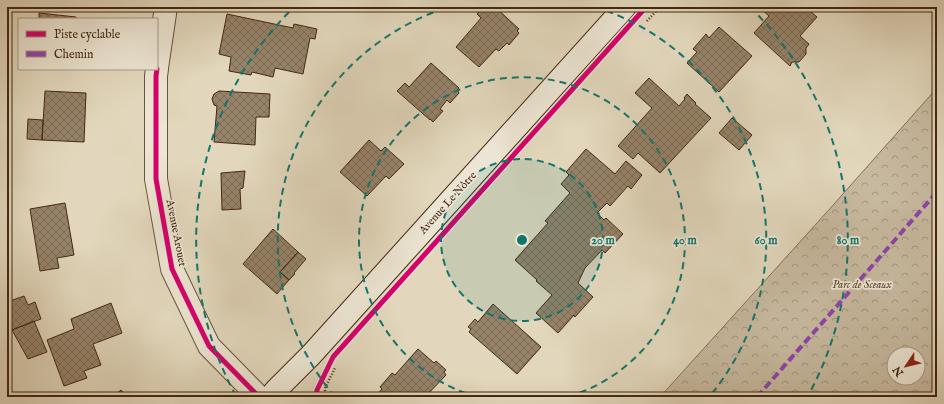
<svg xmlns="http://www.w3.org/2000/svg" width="944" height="404" font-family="'IM FELL English',serif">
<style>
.park{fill:url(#park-crowns);stroke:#857058;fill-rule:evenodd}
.building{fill:url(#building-cross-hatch);stroke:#432812}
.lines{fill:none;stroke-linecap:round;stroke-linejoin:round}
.street-casing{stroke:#6b543c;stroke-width:24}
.secondary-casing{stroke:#432812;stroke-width:24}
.path{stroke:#432812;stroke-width:2.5;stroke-dasharray:1 2;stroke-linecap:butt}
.street{stroke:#ece5d3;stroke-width:22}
.secondary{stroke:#ece5d3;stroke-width:22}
.quiet{stroke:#8e44ad;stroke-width:4;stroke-dasharray:8 4;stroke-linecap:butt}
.cycleway-casing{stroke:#ece5d3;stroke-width:8}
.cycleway{stroke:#d6006c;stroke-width:5}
.ring{fill:none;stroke:#0f766e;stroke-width:2;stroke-dasharray:7 5}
.labels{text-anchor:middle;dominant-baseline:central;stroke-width:3.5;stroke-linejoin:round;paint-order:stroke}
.street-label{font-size:11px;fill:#432812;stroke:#ece5d3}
.park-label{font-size:11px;font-style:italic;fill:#5d452e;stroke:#ece5d3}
.centre{fill:#0f766e;stroke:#ece5d3;stroke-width:2}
.ring-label{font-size:12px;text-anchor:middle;font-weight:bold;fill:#0f766e;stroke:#ece5d3;stroke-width:3.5;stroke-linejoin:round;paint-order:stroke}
</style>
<defs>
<pattern id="park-crowns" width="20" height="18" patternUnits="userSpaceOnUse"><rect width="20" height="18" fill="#c7b99f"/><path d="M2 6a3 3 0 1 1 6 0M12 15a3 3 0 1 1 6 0" fill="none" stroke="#a39680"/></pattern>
<pattern id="building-cross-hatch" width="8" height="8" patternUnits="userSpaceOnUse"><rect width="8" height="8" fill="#96836a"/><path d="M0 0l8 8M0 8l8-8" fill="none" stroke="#7c6b56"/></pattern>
</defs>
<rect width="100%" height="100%" fill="#e2d7bc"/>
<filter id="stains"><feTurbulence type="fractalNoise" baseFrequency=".005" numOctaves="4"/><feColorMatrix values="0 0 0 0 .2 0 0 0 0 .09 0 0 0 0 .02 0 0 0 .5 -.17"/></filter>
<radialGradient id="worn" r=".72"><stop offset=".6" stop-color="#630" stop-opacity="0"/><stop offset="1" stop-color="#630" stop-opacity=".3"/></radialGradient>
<!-- park -->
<path class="park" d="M937,88V397H660L826,213ZM894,354H918V378H894Z"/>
<!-- building -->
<path class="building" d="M483,7H495L519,29L517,31L519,33L509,45L507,43L499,51L496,49L479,67L456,47L481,18L477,14Z
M759,7H805L817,17L800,36L809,44L806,48V54L799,62H792L790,66L754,33L769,16Z
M39,13L76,17V19H39Z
M227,14L293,28L294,24L317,29L315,39L310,38L303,74L275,68L273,77L252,72L251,75L229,71L231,57L219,54Z
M719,27L752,56L719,92L687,63L697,52L693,49L706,34L709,38Z
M431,63L459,88L457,90L459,93L450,103L447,100L440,109L443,111L433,122L430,119V120L397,91L405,83L409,87Z
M649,78L679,106L685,99L684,98L687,94L696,103L695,104L711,118L660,173L638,153L633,159L618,146L652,108L635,93Z
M45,91L86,93L84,142L42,140Z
M219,91L270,94L269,117H256L255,145L214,142L217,106L214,105L212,99L214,94Z
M732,118L752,135L739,150L719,133Z
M28,119L43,120L42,140L27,139Z
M369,140L381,151L385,147L404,164L389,179L386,176L367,196L340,172Z
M586,149L615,174L626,161L642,175L631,189L628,186L610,206L607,203L597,213L604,220L606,218L623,234L605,253L602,250L585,268L578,283L593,297L575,317L574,315L558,333L536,313L552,295L536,281L537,280L515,260L548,223L545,221L570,193L561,184L569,175L566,172Z
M245,171L243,188L240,189L241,209L222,210L221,173Z
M65,203L74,255L57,258L59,268L40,271L30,209Z
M273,229L298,252L280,272L289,280L277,294L243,264Z
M298,252L306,259L294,273L295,274L289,280L280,272Z
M24,296L28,305L35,302L41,319L12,330L7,302Z
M111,303L122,333L93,344L101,365L84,371L87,378L64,386L47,340L74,329L71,319Z
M493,304L541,347L517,374L469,332L471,329L468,327L475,319L478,322Z
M34,321L47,352L28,359L12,330Z
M418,349L434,363L436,361L446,370L444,372L446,375L425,397H375L382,389L380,387L392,373L395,375Z
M121,390L127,397H112Z"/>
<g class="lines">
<defs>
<path id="street" d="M157,68L166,7
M157,69L156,76V179L172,269L209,346L259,397"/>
<path id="secondary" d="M270,397L277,389L311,355L625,7"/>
</defs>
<!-- street casing -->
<use href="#street" class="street-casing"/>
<!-- secondary casing -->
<use href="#secondary" class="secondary-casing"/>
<!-- path -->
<path class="path" d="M647,21L660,7
M325,397V388L335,368"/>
<!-- street -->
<use href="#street" class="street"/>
<!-- secondary -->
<use href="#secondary" class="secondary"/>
<!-- quiet -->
<path class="quiet" d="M757,397L937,192"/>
<defs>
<path id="cycleway" d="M157,69L156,76V179L172,269L209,346L259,397
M316,397L317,390L333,357L646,7"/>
</defs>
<!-- cycleway casing -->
<use href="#cycleway" class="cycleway-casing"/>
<!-- cycleway -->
<use href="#cycleway" class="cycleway"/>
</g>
<!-- distance rings -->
<circle cx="522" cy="240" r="81" fill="#0f766e" fill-opacity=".12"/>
<g class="ring">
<circle cx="522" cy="240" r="81"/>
<path d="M477 397A163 163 0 1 1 567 397"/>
<path d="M335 397A244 244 0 0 1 449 7M595 7A244 244 0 0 1 709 397"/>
<path d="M236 396A326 326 0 0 1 294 7M750 7A326 326 0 0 1 808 396"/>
</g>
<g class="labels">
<!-- street labels -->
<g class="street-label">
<text transform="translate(448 203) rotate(-48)">Avenue Le Nôtre</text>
<text transform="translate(176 233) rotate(79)">Avenue Arouet</text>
</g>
<!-- park labels -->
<g class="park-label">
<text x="862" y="285">Parc de Sceaux</text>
</g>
</g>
<circle cx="522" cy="240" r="6" class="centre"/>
<g class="ring-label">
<text x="603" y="244">20 m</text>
<text x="685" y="244">40 m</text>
<text x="766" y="244">60 m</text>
<text x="848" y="244">80 m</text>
</g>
<!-- margin -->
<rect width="944" height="404" fill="none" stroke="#e2d7bc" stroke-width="24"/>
<rect x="8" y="8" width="928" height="388" fill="none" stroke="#432812" stroke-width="2"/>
<rect x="12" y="12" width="920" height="380" fill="none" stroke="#432812"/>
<!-- legend -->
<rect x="18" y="18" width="140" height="52" fill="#ece5d3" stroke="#a89986"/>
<rect x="26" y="31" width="20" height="6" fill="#d6006c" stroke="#a89986"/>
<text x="54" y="38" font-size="12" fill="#432812">Piste cyclable</text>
<rect x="26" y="51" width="20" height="6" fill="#8e44ad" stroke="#a89986"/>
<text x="54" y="58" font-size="12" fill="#432812">Chemin</text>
<!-- north arrow -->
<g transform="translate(906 366) rotate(235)"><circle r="19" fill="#ece5d3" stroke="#a89986"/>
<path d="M0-3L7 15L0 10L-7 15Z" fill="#8f2418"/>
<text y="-6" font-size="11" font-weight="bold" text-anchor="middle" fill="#432812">N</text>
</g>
<rect width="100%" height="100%" filter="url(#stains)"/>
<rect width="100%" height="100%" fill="url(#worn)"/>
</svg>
